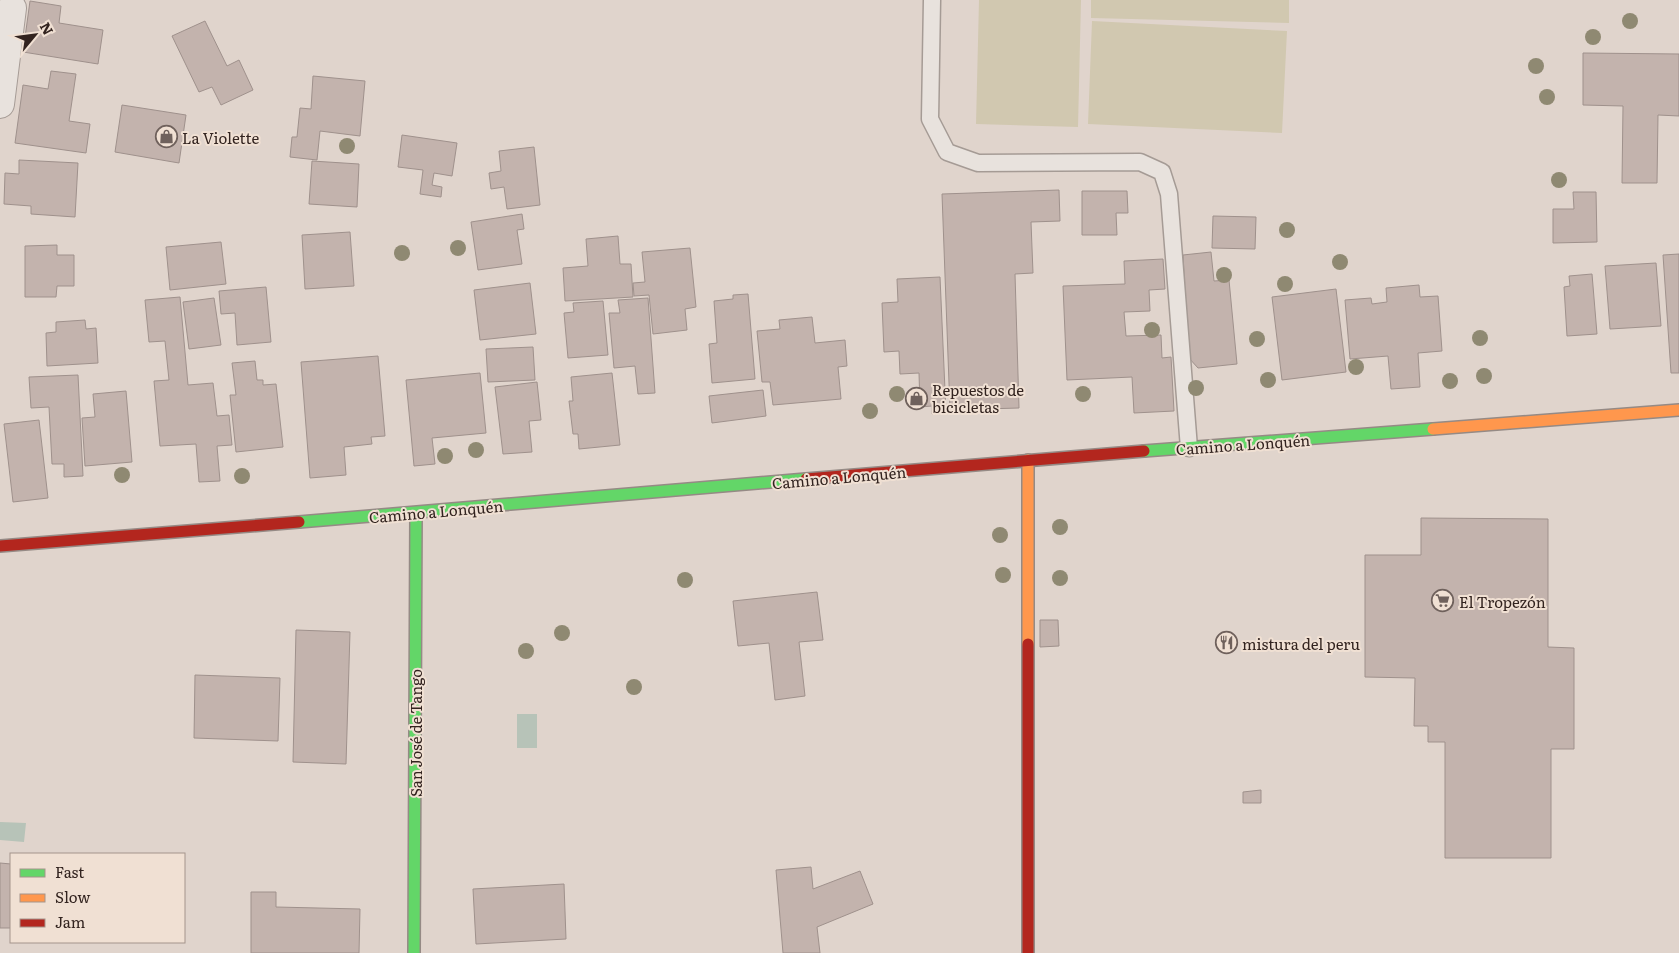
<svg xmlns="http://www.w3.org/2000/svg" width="1679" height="953" font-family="Literata,serif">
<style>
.green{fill:#d1c8b0}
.water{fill:#b7c3b8}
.building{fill:#c3b3ad;stroke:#9f918c}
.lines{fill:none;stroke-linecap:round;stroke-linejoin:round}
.lane-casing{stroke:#a59b95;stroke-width:19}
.street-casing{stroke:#a59b95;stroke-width:30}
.fast-casing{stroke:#958a85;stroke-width:14}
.slow-casing{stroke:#958a85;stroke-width:14}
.jam-casing{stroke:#958a85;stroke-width:14}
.lane{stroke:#e8e2dd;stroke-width:16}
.street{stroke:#e8e2dd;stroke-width:28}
.fast{stroke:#63d668;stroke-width:11}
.slow{stroke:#ff974d;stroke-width:11}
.jam{stroke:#b3261e;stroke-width:11}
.tree{fill:#8f8972}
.labels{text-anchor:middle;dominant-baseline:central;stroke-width:4;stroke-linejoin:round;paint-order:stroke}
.poi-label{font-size:15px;fill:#32231f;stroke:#f0e0d3;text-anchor:start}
.street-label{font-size:15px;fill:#32231f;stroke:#f0e0d3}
</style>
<rect width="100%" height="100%" fill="#e0d4cc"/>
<!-- green -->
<path class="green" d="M979,0H1081L1078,127L976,124Z
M1091,0H1289V23L1091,18Z
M1092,21L1287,31L1282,133L1088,124Z"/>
<!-- water -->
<path class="water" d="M517,714H537V748H517Z
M0,822L26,823L24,842L0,840Z"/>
<!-- building -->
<path class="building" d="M30,1L61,6L59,23L103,30L98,64L23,52Z
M205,21L227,66L239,60L253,90L221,105L212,87L199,92L172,36Z
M1583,53L1679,54V116L1658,115L1657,183H1622L1623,106L1583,105Z
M51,71L76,74L69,121L90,124L86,153L15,143L23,85L48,89Z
M313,76L365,81L360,136L320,131L317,160L290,157L292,137H297L300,108L311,109Z
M122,105L186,115L179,163L115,152Z
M402,135L457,143L452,176L434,173L432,185L442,187L441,197L420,194L423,170L398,167Z
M534,147L540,205L507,209L504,187L491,189L489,173L501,171L499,151Z
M19,160L78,163L75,217L31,214V206L4,204L5,173L19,174Z
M312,161L359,164L357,207L309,204Z
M1059,190L1060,221L1031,222L1033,273L1015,274L1019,408L950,410L942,194Z
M1082,191H1127L1128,213H1116L1117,235H1082Z
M1573,192H1596L1597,242L1553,243V209H1574Z
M522,214L524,229L517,230L522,264L478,270L471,222Z
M1213,216L1256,217L1255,249L1212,248Z
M350,232L354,286L305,289L302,235Z
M618,236L620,264H631L633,297L565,301L563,268L588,266L586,239Z
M221,242L226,284L170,290L166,247Z
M57,245V255H74V286H57L56,297H25V246Z
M690,248L696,307L685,309L687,330L653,334L649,295L634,296L633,283L645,282L642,252Z
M1211,252L1214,281L1229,280L1237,364L1198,368L1188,357L1183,255Z
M1679,254V373H1671L1663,255Z
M1163,259L1165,289L1149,290L1150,311L1124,312L1126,336L1161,335L1162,358L1171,357L1174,411L1134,413L1132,377L1067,380L1063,286L1125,284L1124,261Z
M1656,263L1661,326L1610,329L1605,266Z
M1592,274L1597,334L1567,336L1564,287L1570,286L1569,276Z
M940,277L946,413L932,414V406L920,407L919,373L900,374L899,351L884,352L882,303L898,302L897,279Z
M530,283L536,334L480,340L474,290Z
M1419,285L1420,297L1438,296L1442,351L1418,353L1420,387L1391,389L1388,356L1350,359L1345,300L1371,298L1372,304L1387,302L1386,288Z
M266,287L271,342L237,345L235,313L221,314L219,291Z
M1336,289L1346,372L1282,380L1272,297Z
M748,294L755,379L712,383L709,344L717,343L714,301L733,299V295Z
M180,297L188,385L213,383L217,416L229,415L232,445L217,446L220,481L199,482L196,444L160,446L154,381L169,380L165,341L149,342L145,300Z
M214,298L221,345L189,349L183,302Z
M648,298L655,393L638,394L635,366L614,368L609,313H620L618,300Z
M603,301L608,355L568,358L564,313L574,312L573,303Z
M812,317L815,343L845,340L847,366L838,367L841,399L773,405L770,382H762L757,331L780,329L779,320Z
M85,320L86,329L96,328L98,363L47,366L46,333L56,332V322Z
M533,347L535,380L488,382L486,349Z
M378,356L385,436L371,437L372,444L344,447L346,475L310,478L301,362Z
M255,361L257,380H263V385L276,384L283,447L236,452L230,395H236L232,363Z
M480,373L486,433L432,438L435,464L414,466L406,380Z
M612,373L620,445L579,449L578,434H573L569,401H573L571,377Z
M78,375L83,476L64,477V464H52L49,407L31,408L29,377Z
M537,382L541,420L529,421L532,452L503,454L495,387Z
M763,390L766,416L712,423L709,396Z
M126,391L132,462L85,466L82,418L95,417L93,394Z
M39,420L48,498L13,502L4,424Z
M1421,518L1548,519V647L1574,648V749H1551V858H1445V742H1428V726H1414L1415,678L1365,677V555H1421Z
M817,592L823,640L799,642L805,696L775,700L769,643L738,646L733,601Z
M1040,620H1058L1059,646L1040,647Z
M296,630L350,632L346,764L293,762Z
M195,675L280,678L278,741L194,738Z
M1261,790V803H1243V792Z
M0,863L11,864V928H0Z
M811,867L813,889L860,871L873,904L817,927L820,953H783L776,870Z
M564,884L566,939L476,944L473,889Z
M251,892H276V907L360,909L359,953H251Z"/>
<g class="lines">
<defs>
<path id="lane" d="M932,0L930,119L947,152L978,163L1140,162L1162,172L1169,194L1189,448"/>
<path id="street" d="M0,104L12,8"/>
<path id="fast" d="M1144,451L1433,429
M299,522L806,479
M414,953L416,513"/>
<path id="slow" d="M1433,429L1679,410
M1028,460V644"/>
<path id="jam" d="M806,479L1144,451
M0,546L299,522
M1028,644V953"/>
</defs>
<!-- lane casing -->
<use href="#lane" class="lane-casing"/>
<!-- street casing -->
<use href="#street" class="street-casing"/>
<!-- fast casing -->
<use href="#fast" class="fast-casing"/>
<!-- slow casing -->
<use href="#slow" class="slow-casing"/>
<!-- jam casing -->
<use href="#jam" class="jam-casing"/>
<!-- lane -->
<use href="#lane" class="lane"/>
<!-- street -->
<use href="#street" class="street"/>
<!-- fast -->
<use href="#fast" class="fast"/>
<!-- slow -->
<use href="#slow" class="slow"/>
<!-- jam -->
<use href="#jam" class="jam"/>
</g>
<!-- trees -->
<g class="tree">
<circle cx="1630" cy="21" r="8"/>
<circle cx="1593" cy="37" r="8"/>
<circle cx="1536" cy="66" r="8"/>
<circle cx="1547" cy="97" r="8"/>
<circle cx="347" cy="146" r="8"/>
<circle cx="1559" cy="180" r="8"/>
<circle cx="1287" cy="230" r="8"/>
<circle cx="458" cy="248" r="8"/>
<circle cx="402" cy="253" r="8"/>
<circle cx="1340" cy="262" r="8"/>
<circle cx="1224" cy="275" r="8"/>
<circle cx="1285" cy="284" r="8"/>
<circle cx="1152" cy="330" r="8"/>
<circle cx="1480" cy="338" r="8"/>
<circle cx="1257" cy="339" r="8"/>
<circle cx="1356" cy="367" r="8"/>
<circle cx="1484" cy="376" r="8"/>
<circle cx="1268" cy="380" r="8"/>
<circle cx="1450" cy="381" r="8"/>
<circle cx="1196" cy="388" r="8"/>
<circle cx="897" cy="394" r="8"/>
<circle cx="1083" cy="394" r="8"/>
<circle cx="870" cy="411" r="8"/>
<circle cx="476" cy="450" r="8"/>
<circle cx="445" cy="456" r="8"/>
<circle cx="122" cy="475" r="8"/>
<circle cx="242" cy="476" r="8"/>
<circle cx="1060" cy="527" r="8"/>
<circle cx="1000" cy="535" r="8"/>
<circle cx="1003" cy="575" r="8"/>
<circle cx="1060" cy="578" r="8"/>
<circle cx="685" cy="580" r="8"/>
<circle cx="562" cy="633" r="8"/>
<circle cx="526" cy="651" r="8"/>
<circle cx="634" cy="687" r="8"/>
</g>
<!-- icons -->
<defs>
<symbol id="shop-ring" viewBox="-11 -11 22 22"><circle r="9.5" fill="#f0e0d3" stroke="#6f615c" stroke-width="1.5"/><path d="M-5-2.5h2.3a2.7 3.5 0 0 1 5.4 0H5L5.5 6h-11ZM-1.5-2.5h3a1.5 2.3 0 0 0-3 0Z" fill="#6f615c"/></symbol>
<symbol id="supermarket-ring" viewBox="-11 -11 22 22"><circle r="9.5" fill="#f0e0d3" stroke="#6f615c" stroke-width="1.5"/><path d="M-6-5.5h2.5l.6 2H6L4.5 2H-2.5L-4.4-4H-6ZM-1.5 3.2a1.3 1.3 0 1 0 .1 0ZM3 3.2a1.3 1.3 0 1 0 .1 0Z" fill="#6f615c"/></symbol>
<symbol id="restaurant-ring" viewBox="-11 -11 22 22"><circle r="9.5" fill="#f0e0d3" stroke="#6f615c" stroke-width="1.5"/><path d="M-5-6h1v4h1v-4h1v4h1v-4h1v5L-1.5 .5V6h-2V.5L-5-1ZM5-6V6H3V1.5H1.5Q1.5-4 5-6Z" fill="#6f615c"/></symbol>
</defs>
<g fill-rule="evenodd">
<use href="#shop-ring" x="154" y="124" width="25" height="25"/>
<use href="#shop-ring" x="904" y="386" width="25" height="25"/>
<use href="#supermarket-ring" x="1430" y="588" width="25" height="25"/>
<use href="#restaurant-ring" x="1214" y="630" width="25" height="25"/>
</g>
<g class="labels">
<!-- poi labels -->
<g class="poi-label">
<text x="182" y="137">La Violette</text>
<text x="932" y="389">Repuestos de<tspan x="932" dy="17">bicicletas</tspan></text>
<text x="1459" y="601">El Tropezón</text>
<text x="1242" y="643">mistura del peru</text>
</g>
<!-- street labels -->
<g class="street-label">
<text transform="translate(1243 444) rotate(-4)">Camino a Lonquén</text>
<text transform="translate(839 477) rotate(-5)">Camino a Lonquén</text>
<text transform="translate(436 511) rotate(-5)">Camino a Lonquén</text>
<text transform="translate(415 733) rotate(-90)">San José de Tango</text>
</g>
</g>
<!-- legend -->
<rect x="10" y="853" width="175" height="90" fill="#f0e0d3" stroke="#a4948b"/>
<rect x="20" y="869" width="25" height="8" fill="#63d668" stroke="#a4948b"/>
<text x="55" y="878" font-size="15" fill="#32231f">Fast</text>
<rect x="20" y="894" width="25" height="8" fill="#ff974d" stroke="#a4948b"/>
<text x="55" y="903" font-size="15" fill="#32231f">Slow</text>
<rect x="20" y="919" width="25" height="8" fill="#b3261e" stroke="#a4948b"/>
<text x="55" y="928" font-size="15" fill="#32231f">Jam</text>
<!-- north arrow -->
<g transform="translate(35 35) rotate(61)" stroke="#f0e0d3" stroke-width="4" paint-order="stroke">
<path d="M0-4L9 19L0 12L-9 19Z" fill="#32231f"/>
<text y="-8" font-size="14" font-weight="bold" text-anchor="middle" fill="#32231f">N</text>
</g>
</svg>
